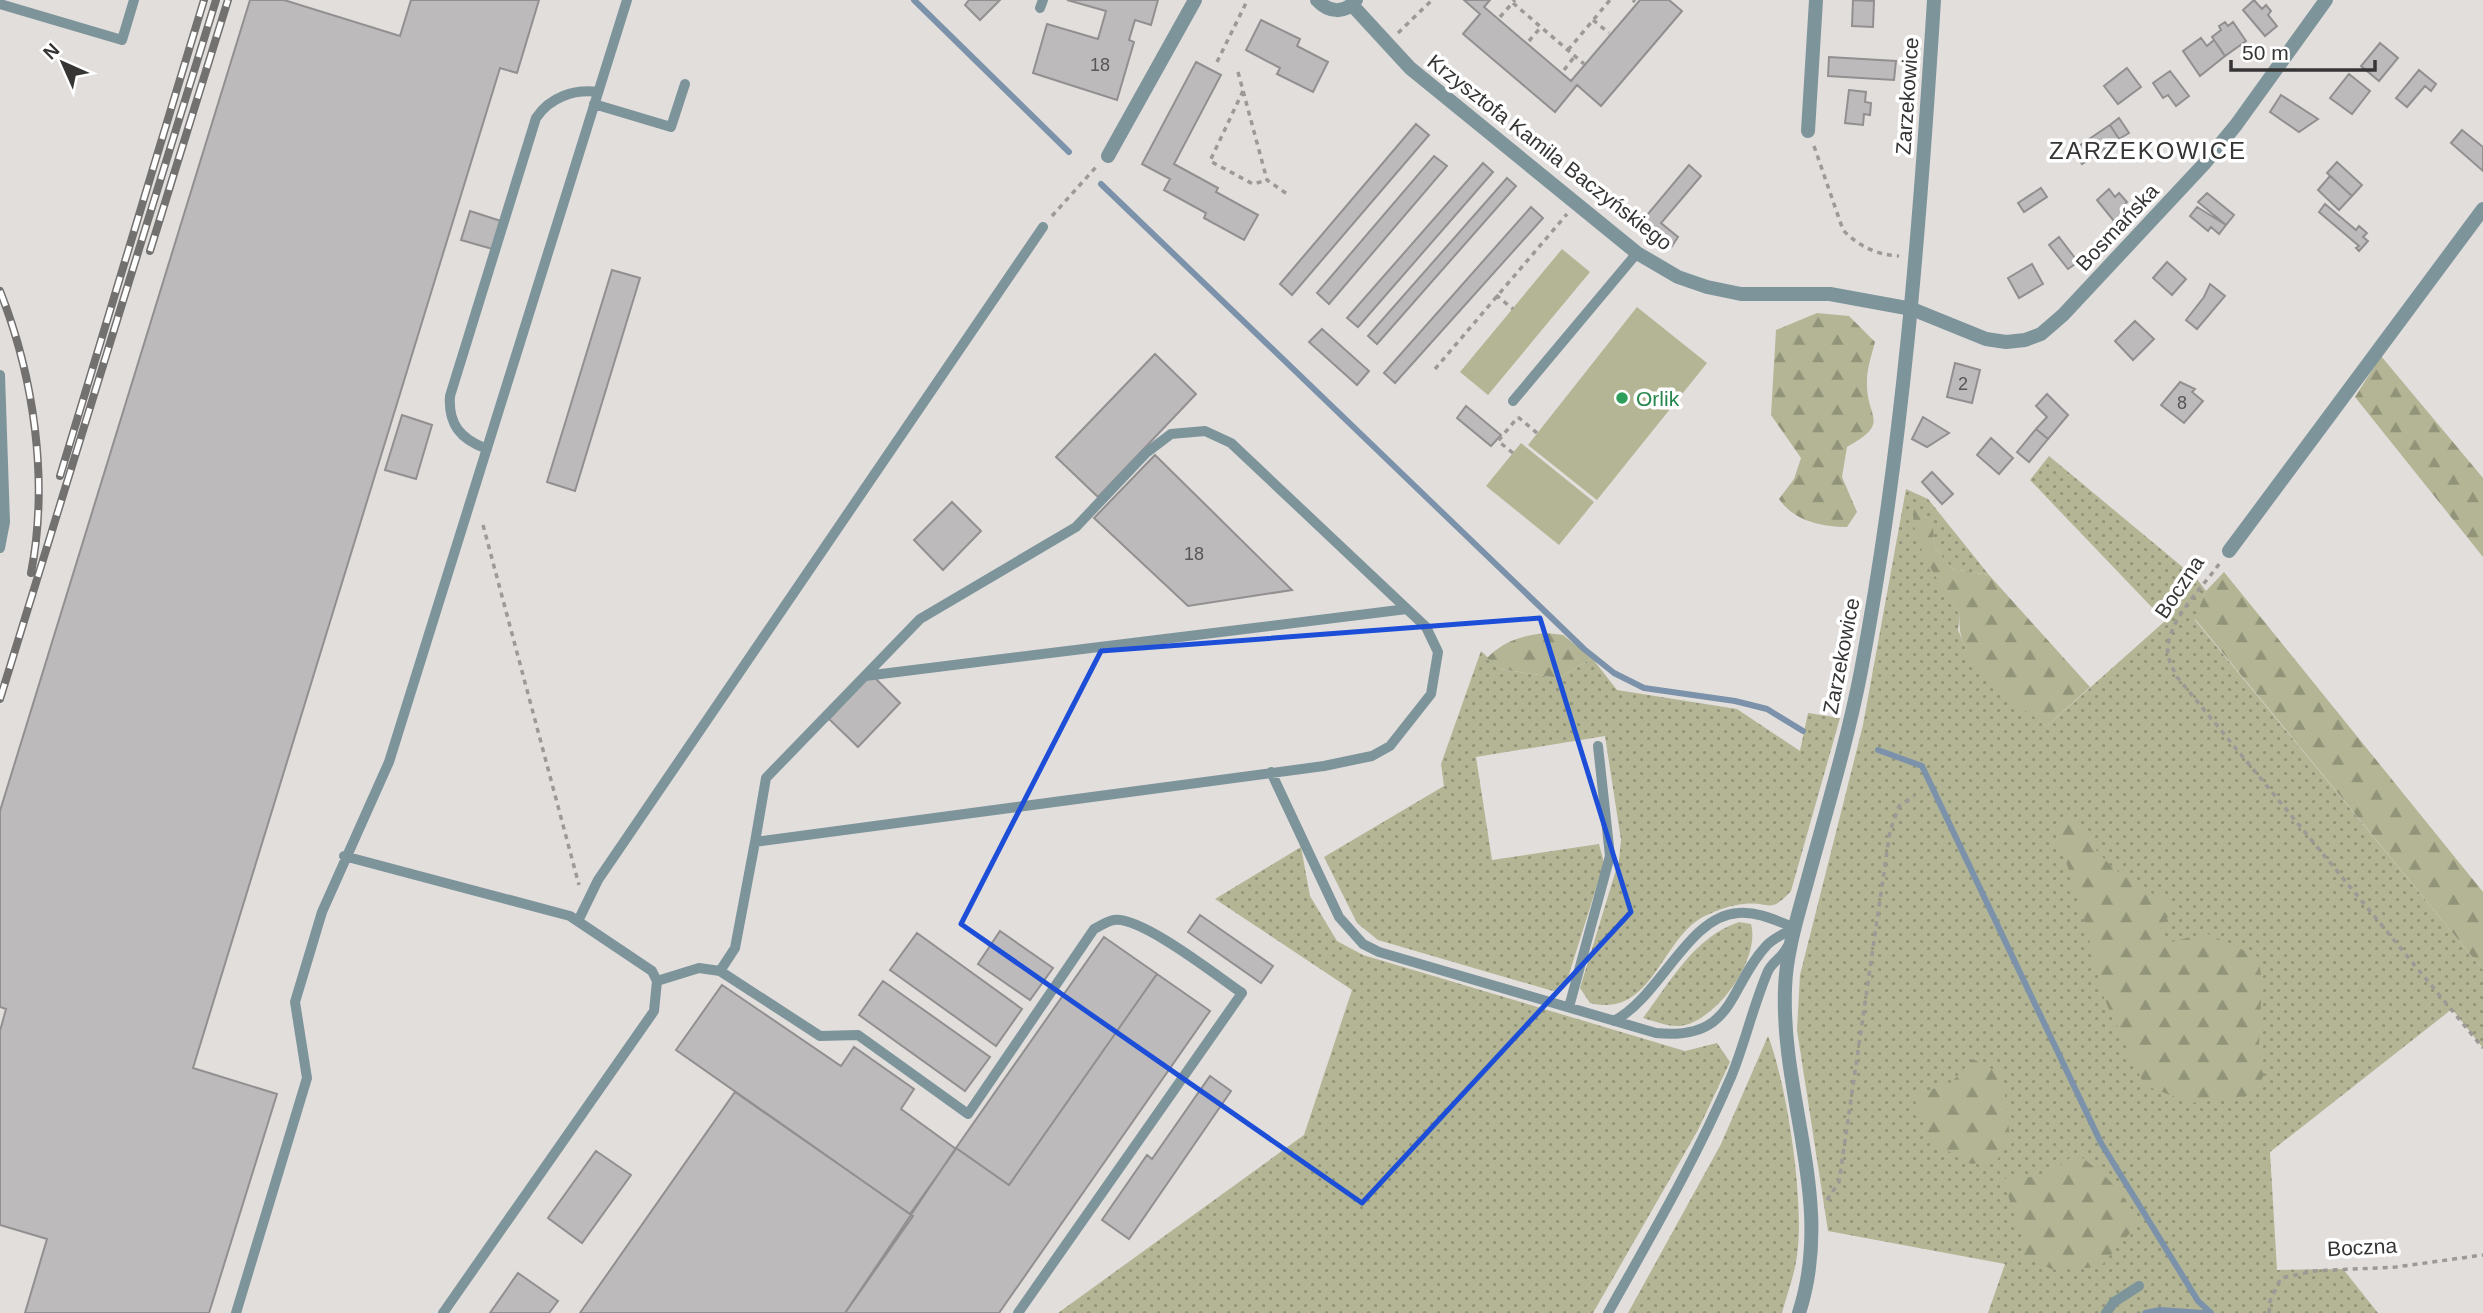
<svg xmlns="http://www.w3.org/2000/svg" width="2483" height="1313" font-family="Arial,sans-serif">
<style>
.grass{fill:url(#grass-dots)}
.forest{fill:url(#forest-firs)}
.pitch{fill:#b3b594}
.lines{fill:none;stroke-linecap:round;stroke-linejoin:round}
.stream{stroke:#7b92aa;stroke-width:6}
.building{fill:#bdbabb;stroke:#928f91;stroke-width:2}
.path{stroke:#9c9997;stroke-width:3.5;stroke-dasharray:5 5;stroke-linecap:butt}
.service{stroke:#7e949b;stroke-width:10}
.minor{stroke:#7e949b;stroke-width:14}
.tertiary{stroke:#7e949b;stroke-width:14}
.rail-casing{stroke:#737170;stroke-width:8}
.rail{stroke:#fff;stroke-width:5;stroke-dasharray:16;stroke-linecap:butt}
.marked{fill:none;stroke:#1d4ed8;stroke-width:5;stroke-linejoin:round}
.leisure-dot{fill:#2e9e5b;stroke:#fff;stroke-width:2.5}
.labels{text-anchor:middle;dominant-baseline:central;stroke-width:7;stroke-linejoin:round;paint-order:stroke}
.number-label{font-size:18px;fill:#585656}
.street-label{font-size:21px;fill:#363534;stroke:#fff}
.leisure-label{font-size:21px;fill:#27864d;stroke:#fff;text-anchor:start}
.quarter-label{font-size:24px;letter-spacing:2px;fill:#363534;stroke:#fff}
</style>
<defs>
<pattern id="grass-dots" width="8" height="8" patternUnits="userSpaceOnUse" patternTransform="scale(1.75)"><rect width="8" height="8" fill="#b3b594"/><path d="M2 2h.1M6 6h.1" fill="none" stroke="#92947a" stroke-width="1.8" stroke-linecap="round"/></pattern>
<pattern id="forest-firs" width="22" height="20" patternUnits="userSpaceOnUse" patternTransform="scale(1.75)"><rect width="22" height="20" fill="#b3b594"/><path d="M5 1l3.5 6h-7zM16 11l3.5 6h-7z" fill="#92947a"/></pattern>
</defs>
<rect width="100%" height="100%" fill="#e2dedc"/>
<!-- grass -->
<path class="grass" d="M2049,456L2197,579L2206,591L2195,620L2483,970V1048L2452,1009L2270,1152L2277,1270L2343,1269L2378,1313H1988L2005,1264L1828,1231L1797,1030L1800,975L1863,725L1906,489L1928,499L1989,575L1953,569C1948,563 1942,558 1938,551C1927,532 1942,523 1914,510L1935,575L1960,615L1958,630L1966,649L2047,726L2165,621L2030,480Z
M1481,651L1500,669L1559,678L1592,658L1617,690L1737,709L1800,751L1808,713L1840,718L1791,891C1769,915 1770,901 1744,904C1731,905 1718,910 1707,915C1661,935 1654,1019 1590,1003L1580,988L1619,860L1621,840L1605,736L1476,757L1492,860L1599,844L1604,863L1565,987L1553,991L1378,940L1357,923L1324,857L1444,786L1441,764Z
M1301,847L1310,896L1337,941L1363,955L1685,1051L1717,1043L1730,1062L1698,1130L1593,1313H1058L1304,1135L1352,990L1215,899Z
M1739,922L1751,924C1761,959 1716,1022 1680,1026C1668,1027 1654,1021 1643,1018C1671,981 1694,937 1739,922Z
M1768,1036C1787,1084 1805,1204 1797,1255C1795,1274 1787,1294 1782,1313H1628L1721,1144Z"/>
<!-- forest -->
<path class="forest" d="M1817,313L1849,316L1875,342C1872,354 1867,368 1867,380C1865,419 1893,421 1847,447L1842,477L1857,512L1847,527C1822,527 1794,521 1779,499L1794,479L1801,458L1771,415L1776,330Z
M2381,356L2483,478V557L2355,397Z
M1914,509C1944,526 1927,531 1938,551C1942,557 1948,563 1953,569L1989,575L2090,687L2047,726C2013,702 1953,663 1960,615C1944,590 1907,538 1914,509Z
M2224,572L2483,892V970L2195,619L2206,591Z
M1546,633L1563,635L1592,658L1559,678L1500,669L1487,658C1503,641 1524,635 1546,633Z
M2067,820L2078,821C2100,867 2132,882 2175,906L2155,937L2171,942L2206,933L2258,957L2262,980L2259,1044L2265,1073L2253,1095L2191,1103L2144,1085L2104,998L2078,896L2055,831Z
M1973,1059L2003,1075L2010,1140L1997,1160L1971,1164L1932,1142L1913,1096L1952,1082Z
M2076,1153C2103,1173 2126,1192 2138,1224L2100,1267L2054,1270L2022,1256L2023,1237L2002,1179L2047,1176Z"/>
<!-- pitch -->
<path class="pitch" d="M1562,249L1590,272L1488,395L1460,372Z
M1637,307L1707,363L1597,500L1528,445Z
M1521,443L1594,502L1559,545L1486,486Z"/>
<g class="lines">
<!-- stream -->
<path class="stream" d="M914,0L1069,152
M1101,184L1584,649L1614,673L1644,688L1735,701L1767,709L1803,731
M1878,750L1922,766L2101,1143L2198,1301L2211,1313
M2145,1313L2160,1310L2203,1313"/>
</g>
<!-- building -->
<path class="building" d="M250,0H284L400,36L411,0H539L517,73L500,68L193,1068L277,1094L209,1313H25L47,1239L0,1225V1031L6,1009L0,1007V811Z
M969,0H1000L980,20L965,5Z
M1067,0H1158L1151,25L1135,20L1129,40L1134,42L1117,100L1033,73L1047,24L1098,39L1106,11Z
M1464,0H1490L1484,7L1571,81L1640,0H1669L1682,11L1601,106L1577,85L1555,112L1463,34L1480,14Z
M1853,0L1874,1L1873,27L1852,26Z
M2254,0L2262,9L2266,5L2271,11L2268,15L2277,26L2265,36L2243,10Z
M1261,20L1300,39L1297,46L1328,62L1313,92L1277,74L1280,68L1246,50Z
M2225,22L2228,26L2233,22L2246,41L2225,56L2212,37L2221,30L2219,26Z
M2201,38L2207,46L2214,40L2225,56L2200,76L2183,51Z
M2380,43L2398,58L2379,81L2361,66Z
M1829,57L1896,61L1894,80L1828,76Z
M1196,62L1221,75L1174,164L1218,188L1216,192L1258,215L1244,240L1204,218L1206,213L1164,190L1170,179L1142,164Z
M2127,68L2141,87L2118,104L2104,86Z
M2419,70L2436,84L2431,91L2425,86L2407,107L2396,98Z
M2170,71L2189,96L2176,106L2168,95L2163,98L2153,83Z
M2349,74L2370,91L2352,114L2330,98Z
M1849,90L1866,92L1865,102L1871,103L1870,115L1864,114L1863,125L1845,123Z
M2281,95L2318,119L2299,132L2270,112Z
M2119,118L2129,133L2119,139L2110,125Z
M1416,124L1429,135L1292,295L1280,284Z
M2110,125L2119,139L2082,164L2073,150Z
M2462,130L2483,147V171L2451,143Z
M1434,156L1447,166L1329,304L1317,293Z
M2337,162L2362,185L2352,196L2327,173Z
M1483,163L1493,172L1358,327L1347,318Z
M1689,165L1701,176L1661,223L1678,237L1672,246L1642,221Z
M2330,176L2352,196L2339,210L2318,190Z
M1507,178L1516,186L1377,344L1368,336Z
M2041,188L2047,197L2024,212L2018,203Z
M2109,189L2115,197L2119,193L2127,202L2123,206L2131,215L2118,226L2097,200Z
M2207,193L2234,215L2226,225L2198,202Z
M2325,204L2356,230L2359,226L2367,233L2363,237L2368,241L2359,251L2356,248L2359,246L2319,212Z
M1531,207L1543,218L1395,383L1384,373Z
M2197,207L2226,225L2219,234L2211,227L2208,231L2190,216Z
M470,211L504,222L496,250L461,240Z
M2059,237L2078,262L2068,269L2049,245Z
M2167,262L2186,279L2172,295L2153,278Z
M2032,264L2043,284L2019,298L2008,278Z
M612,270L640,278L575,491L547,482Z
M2210,284L2225,296L2197,329L2186,320L2204,297Z
M2135,321L2154,339L2133,360L2115,341Z
M1322,329L1369,371L1357,385L1309,342Z
M1155,354L1196,394L1098,497L1056,457Z
M1955,363L1980,370L1972,403L1947,397Z
M2180,382L2195,389L2192,392L2203,401L2184,423L2161,405Z
M2047,394L2068,415L2048,439L2036,429L2047,417L2036,406Z
M1466,406L1501,435L1491,446L1457,418Z
M402,415L432,425L416,479L385,470Z
M1923,417L1949,433L1927,447L1912,439Z
M2036,429L2048,439L2029,462L2017,452Z
M1991,438L2013,458L1999,474L1977,455Z
M1155,455L1292,590L1188,606L1094,518Z
M1932,472L1953,494L1942,504L1922,482Z
M952,502L981,531L943,570L914,540Z
M871,674L900,703L858,747L829,719Z
M1200,915L1273,966L1261,983L1188,932Z
M1000,931L1053,968L1030,1000L978,964Z
M917,933L1022,1009L996,1046L890,970Z
M1104,937L1157,974L1009,1185L956,1148Z
M1157,974L1210,1011L999,1313H845L956,1148L1009,1185Z
M883,981L990,1057L965,1091L859,1015Z
M722,985L841,1066L854,1047L914,1089L901,1109L956,1149L910,1214L676,1050Z
M1210,1076L1231,1091L1129,1239L1102,1220L1147,1155L1152,1159Z
M735,1092L913,1216L845,1313H580Z
M596,1151L631,1175L582,1243L548,1218Z
M518,1273L558,1301L549,1313H490Z"/>
<g class="lines">
<!-- path -->
<path class="path" d="M1633,0L1635,2
M1513,3L1584,64
M1500,17L1515,0
M1593,20L1609,33
M1398,33L1432,0
M1529,41L1541,27
M1568,50L1610,0
M1217,62L1247,1
M1564,70L1575,56
M1238,72L1267,180L1287,194
M1243,91L1210,161L1253,184L1267,180
M1814,146L1843,230C1858,246 1877,255 1899,256
M1052,216L1096,167
M1496,295L1513,309
M1435,369L1567,214
M1518,417L1537,433
M1513,453L1498,441L1518,417
M483,525L579,885
M2219,564C2203,587 2172,616 2168,645C2166,657 2172,667 2177,677L2483,1048
M1827,1200L1839,1182L1890,831L1899,806L1914,796
M2269,1313L2270,1301L2281,1278L2314,1271L2396,1267L2483,1255"/>
<!-- service -->
<path class="service" d="M0,4L122,40L134,0
M1040,8L1043,0
M594,104L671,127L685,84
M0,375L5,522L0,548
M1513,401L1637,253
M487,449C460,439 448,424 450,396L536,118C550,97 574,89 598,92
M865,676L1407,609
M1271,772L1339,917L1363,944L1379,952L1656,1033C1736,1041 1728,986 1767,945C1775,937 1785,933 1795,928
M344,856L570,916L652,971L657,981L654,1011L443,1313
M578,921L598,880L1043,227
M720,971L735,948L755,842L1324,766L1372,756L1390,746L1431,694L1438,652L1426,627L1231,443L1205,431L1171,434L1146,453L1076,527L920,619L766,778L755,842
M657,981L699,968L720,971L820,1036L858,1035L968,1114L1094,929C1100,926 1107,921 1114,920C1141,916 1217,976 1242,993L1018,1313
M1569,1007L1610,856L1598,746
M1614,1021C1661,996 1688,916 1738,913C1758,911 1777,921 1795,928
M236,1313L307,1078L295,1002L322,912L389,762L627,0
M1608,1313C1651,1236 1696,1159 1731,1077C1745,1043 1753,1006 1768,971C1772,962 1783,957 1787,947
M2106,1313L2114,1302L2139,1286"/>
<!-- minor -->
<path class="minor" d="M1317,0C1329,13 1345,14 1356,0
M1352,5L1410,68L1637,253L1678,277L1707,287L1741,294H1830L1912,309L1986,339L2006,342L2025,340L2041,334L2063,315L2204,164L2236,125L2326,0
M1808,131L1816,0
M1108,156L1195,0
M2229,551L2483,209"/>
<!-- tertiary -->
<path class="tertiary" d="M1799,1313C1835,1202 1781,1100 1785,989C1786,950 1800,909 1810,871C1828,805 1848,738 1861,671C1903,449 1920,224 1934,0"/>
<defs>
<path id="rail" d="M150,251L228,0
M0,291C34,377 49,481 31,573
M60,476L204,0
M0,699L216,0"/>
</defs>
<!-- rail casing -->
<use href="#rail" class="rail-casing"/>
<!-- rail -->
<use href="#rail" class="rail"/>
</g>
<!-- marked area -->
<path class="marked" d="M1540,618L1631,912L1362,1203L961,924L1101,651Z"/>
<!-- markers -->
<circle class="leisure-dot" cx="1622" cy="398" r="7"/>
<g class="labels">
<!-- number labels -->
<g class="number-label">
<text x="1100" y="65">18</text>
<text x="1963" y="384">2</text>
<text x="2182" y="403">8</text>
<text x="1194" y="554">18</text>
</g>
<!-- street labels -->
<g class="street-label">
<text transform="translate(1907 96) rotate(-86)">Zarzekowice</text>
<text transform="translate(1550 152) rotate(38)">Krzysztofa Kamila Baczyńskiego</text>
<text transform="translate(2117 227) rotate(-47)">Bosmańska</text>
<text transform="translate(2179 587) rotate(-56)">Boczna</text>
<text transform="translate(1841 656) rotate(-79)">Zarzekowice</text>
<text transform="translate(2362 1247) rotate(-3)">Boczna</text>
</g>
<!-- leisure labels -->
<g class="leisure-label">
<text x="1636" y="398">Orlik</text>
</g>
<!-- quarter labels -->
<g class="quarter-label">
<text x="2148" y="150">ZARZEKOWICE</text>
</g>
</g>
<!-- north arrow -->
<g transform="translate(63 63) rotate(315)" stroke="#ffffff" stroke-width="5" paint-order="stroke">
<path d="M0-5L12 26L0 18L-12 26Z" fill="#363534"/>
<text y="-10" font-size="19" font-weight="bold" text-anchor="middle" fill="#363534">N</text>
</g>
<!-- scale -->
<path d="M2231 60v10h144v-10" fill="none" stroke="#363534" stroke-width="3.5"/>
<text x="2242" y="60" font-size="21" fill="#363534" stroke="#ffffff" stroke-width="5" paint-order="stroke">50 m</text>
</svg>
